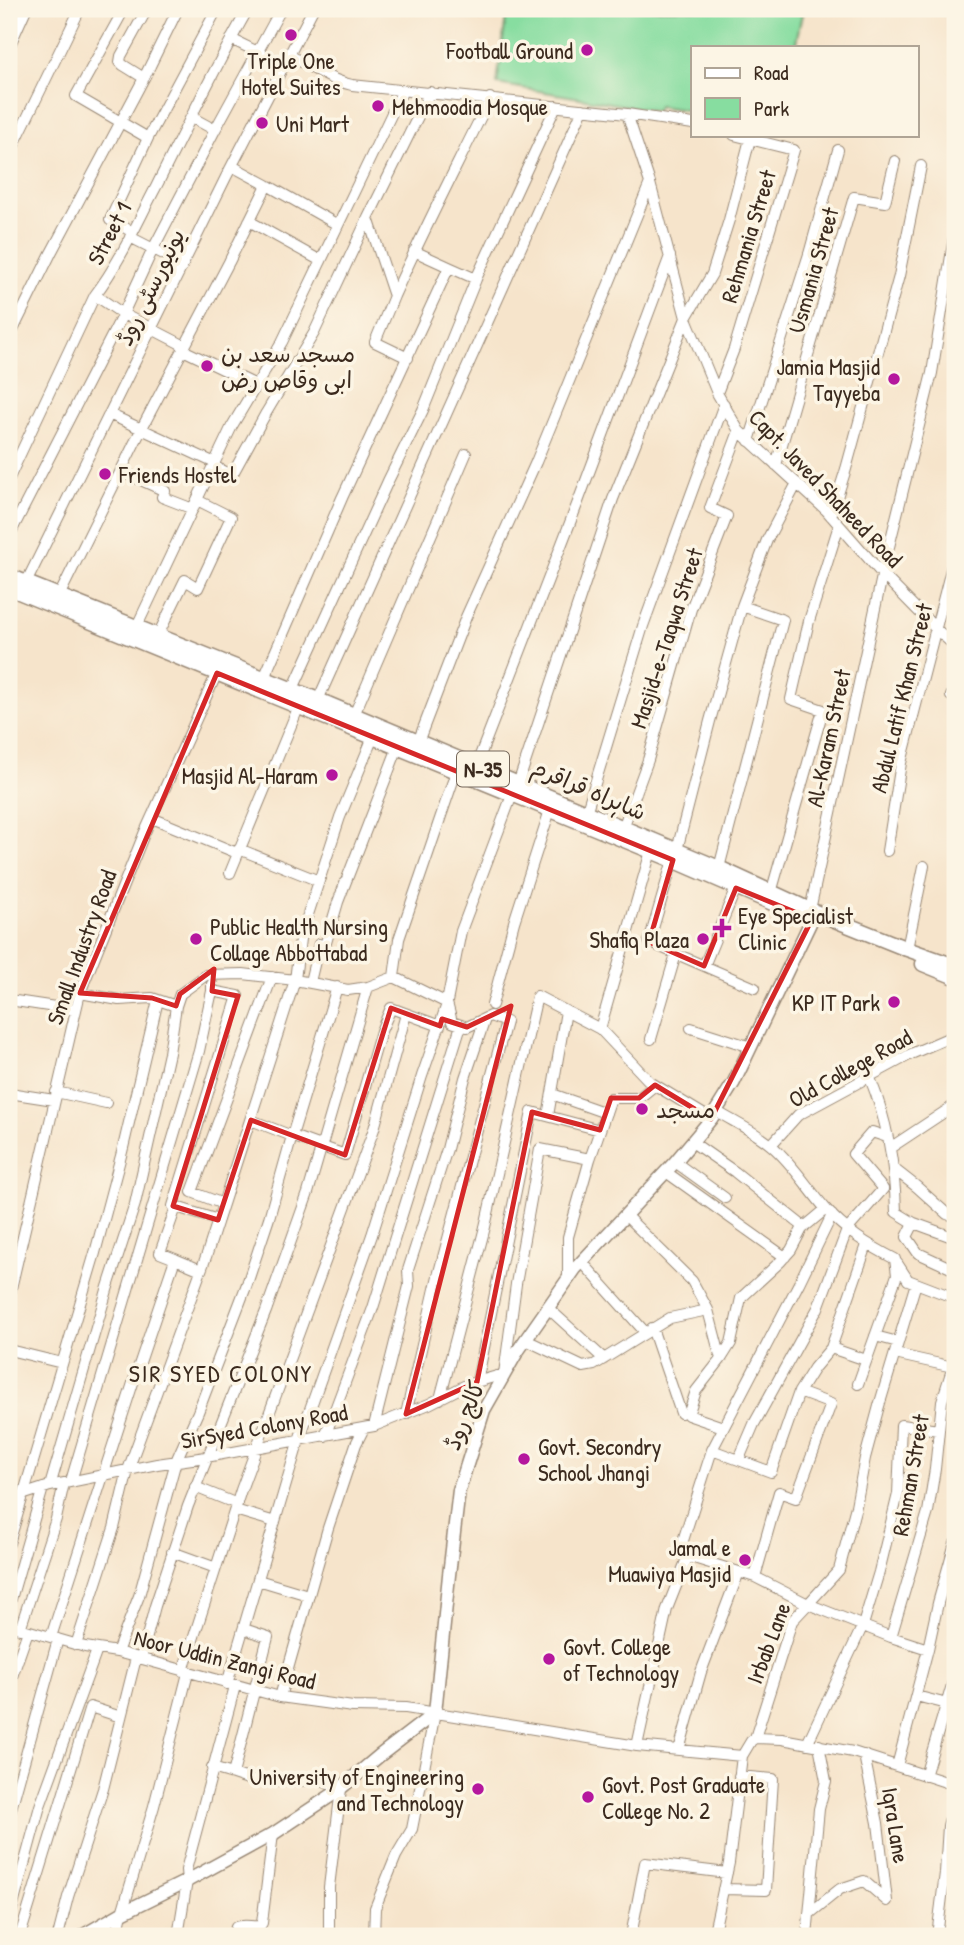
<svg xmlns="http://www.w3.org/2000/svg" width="964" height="1945" font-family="'Patrick Hand','Playpen Sans Arabic',sans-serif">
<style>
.green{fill:#87dda0;stroke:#61845f;stroke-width:2}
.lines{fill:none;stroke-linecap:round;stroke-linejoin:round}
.minor-casing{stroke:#988774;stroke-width:12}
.major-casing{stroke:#988774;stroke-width:15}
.highway-casing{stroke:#988774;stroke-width:17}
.minor{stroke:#fff;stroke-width:10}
.major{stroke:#fff;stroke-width:12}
.highway{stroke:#fff;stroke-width:14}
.marked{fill:none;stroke:#d62828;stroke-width:5;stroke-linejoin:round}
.poi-dot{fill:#b5179e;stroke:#fcf5e5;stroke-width:2.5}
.labels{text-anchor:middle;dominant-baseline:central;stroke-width:7;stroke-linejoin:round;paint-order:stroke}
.shield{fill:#fcf5e5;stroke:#75675a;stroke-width:2}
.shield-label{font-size:21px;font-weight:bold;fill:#3b2a1e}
.poi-label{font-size:23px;fill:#3b2a1e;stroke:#fcf5e5;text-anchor:start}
.street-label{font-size:23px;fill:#3b2a1e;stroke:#fcf5e5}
.neighbourhood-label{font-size:24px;letter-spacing:2px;fill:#3b2a1e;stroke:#fcf5e5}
</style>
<rect width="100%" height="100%" fill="#fcf5e5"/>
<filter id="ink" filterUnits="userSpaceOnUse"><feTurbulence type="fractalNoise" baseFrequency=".0143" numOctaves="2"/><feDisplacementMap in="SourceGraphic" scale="14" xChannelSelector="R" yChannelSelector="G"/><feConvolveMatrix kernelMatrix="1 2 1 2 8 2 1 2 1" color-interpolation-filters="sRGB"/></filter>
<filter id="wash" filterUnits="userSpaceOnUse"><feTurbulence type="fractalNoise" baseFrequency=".00686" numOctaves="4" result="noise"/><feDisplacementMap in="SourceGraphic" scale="28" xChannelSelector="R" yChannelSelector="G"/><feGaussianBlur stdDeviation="1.57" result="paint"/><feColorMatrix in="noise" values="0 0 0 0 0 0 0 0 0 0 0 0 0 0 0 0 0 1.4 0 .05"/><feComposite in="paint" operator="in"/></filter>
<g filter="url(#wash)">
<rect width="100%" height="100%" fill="#f6e4cb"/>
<!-- green -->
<path class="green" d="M507,9H803L795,47H693V111L658,106L656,111L497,84Z"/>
</g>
<g filter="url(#ink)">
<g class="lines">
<defs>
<path id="minor" d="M118,9L123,11L76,96L148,138
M231,39L284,65
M9,47L26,9
M289,55C310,66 329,80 352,85L627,114L650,183L686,318L717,393L739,431L826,510L883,575L936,629L955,646
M144,78L123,65L120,62L121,56L147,9
M627,114L693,124
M215,130L281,9
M9,155L80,9
M267,185L338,225
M249,221L321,261
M133,232L110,220L148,138L217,9
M130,237L183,264
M414,251L449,267
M95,295L123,314L185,346
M394,296C424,229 458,164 490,98
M9,338L51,253L144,78L178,9
M183,350L256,385
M408,358L375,342L394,296L368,218L430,92
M717,393L734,349L794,150L734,135
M109,414L215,463
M749,441L809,254L838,150
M776,465L854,197L885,202L895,161
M213,466L232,475L266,413L314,333L368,218
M121,471L165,491L162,497L193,509
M9,478L95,295C120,262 137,223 156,187C186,127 215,67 248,9
M831,516L846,469L899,276L921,166
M9,536L123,314L153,249L215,130L191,117
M26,583L226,177L313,9
M59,596L142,428L229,262L267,185L232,166
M137,626L232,426L282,342L403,90
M158,635L185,580L198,588L231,517L197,500
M264,678L342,498L449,267L476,279L556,106
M955,688L951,696L955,699
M293,689L388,481L423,410L476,279
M318,700L583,109
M354,715L466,454
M418,742L466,617L536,462L650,183
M476,766L578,502L670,256
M518,784L613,499L686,318L712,274L729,220L750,139
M586,813L643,626L724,404
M152,818L237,853
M623,828L648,760L691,609L727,516L710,508L739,431
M239,849L319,881
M677,850L710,721L742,606L767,540L797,483
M887,851L901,763L955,554
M673,860L649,942L755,988
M719,868L783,620L742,606
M230,873L299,706
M771,893L823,710L791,699L809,621L839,525
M810,910L884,567L932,373L955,231
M907,949L924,866
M704,966L736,888
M394,977L399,939L456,772
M310,982L319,944L325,946L338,902L398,747
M212,984V991L238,996L173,1206L218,1220
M80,993L119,1000L152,998L176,1006L180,994L206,975L243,974L295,980L348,990L368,987L394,977L447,1003L452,1022L467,1027L490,1016L506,1022L438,1276L406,1414
M9,1000L75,1010
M492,1005L514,922L550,810
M691,1028L751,1047
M600,1029L651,851
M651,1039L676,954
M870,1078C887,1120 895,1166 896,1212L914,1223L907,1237L918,1253L955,1270
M56,1092L106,1103
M9,1093L54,1100
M552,1094L606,1113
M716,1111C734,1122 756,1132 772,1146C792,1163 807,1187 825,1208C845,1231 868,1245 895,1259L897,1275L858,1384
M548,1116L566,1011
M251,1120L292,1136L337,987
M692,1142L735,1172L804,1227
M771,1145L798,1115L911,1054L955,1035
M890,1148L955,1105
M675,1162L725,1198
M894,1169L917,1187L947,1214L955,1217
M666,1172L785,1257
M223,1204L192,1192L272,977
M625,1215L692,1281L708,1310
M914,1223L955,1238
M175,1259L201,1270
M582,1262L645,1332
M897,1263L908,1280L955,1298
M568,1279V1237L590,1159L611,1098H639L655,1085
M9,1297L80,993L144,834L217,673
M548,1308L604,1359
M652,1328L681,1413
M875,1336L898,1342
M526,1340L583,1367L594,1365L670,1318L708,1310L721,1359L696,1391L688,1415L723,1427
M831,1348L866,1360
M9,1350L62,1363
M895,1354L953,1367
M721,1359L731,1343L741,1298L781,1261L791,1250L802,1229L826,1209
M477,1382L532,1112L600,1130
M440,1399L485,1227L537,996L600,1029L650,1082L711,1119
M374,1426L409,1286L408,1270L447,1149L465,1078L485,1019
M325,1436L373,1308L461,1025
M712,1450L771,1472L799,1392L814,1368L831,1348L867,1245
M739,1459L754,1424L818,1308L847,1230L883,1189L853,1154L872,1132L887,1137
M71,1481L199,1051L212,991
M50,1486L107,1290L135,1204L169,1053L176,1006
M195,1487L237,1504
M9,1499L50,1486L157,1464L206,1457L374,1426L429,1404L466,1385L504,1374L516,1284L540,1149L590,1159
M235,1510L275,1522
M9,1543L95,1253L122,1152L158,1000
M172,1552L216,1568
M755,1577L681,1554L680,1550L712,1450L799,1283L832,1215
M258,1580L308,1595
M9,1606L43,1488
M9,1625L85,1647L117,1652L280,1697L353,1707L406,1708L637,1746L742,1756
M20,1629L56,1519L64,1483
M244,1629L268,1637L233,1774L257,1782L320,1780L341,1789L329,1887V1936
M51,1637L133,1383L175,1259L160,1253L176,1207
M891,1637L928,1512L935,1469L942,1401L955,1360
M76,1645L114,1528L128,1470L207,1254L295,980L300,939L340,817L373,737
M928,1649L938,1603L955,1543
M117,1652L139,1596L176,1461L198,1412L247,1284L269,1218L292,1136L345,1155L381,1031L391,1008L440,1026
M141,1659L155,1606L188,1506L266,1311L308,1193L368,987
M183,1671L241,1490L374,1129L406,1014
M227,1684L299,1440L372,1235L422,1076L446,1007L461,931L512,795
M9,1685L28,1631
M916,1696L955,1706
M280,1697L328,1528L356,1444L364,1428
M755,1738L792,1621L808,1604L755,1577L779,1492L796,1498L831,1404L799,1392
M807,1744L863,1625L879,1572L898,1494L901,1425L939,1430
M637,1746L667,1609L688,1556
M679,1750L701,1672L739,1572
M864,1755L878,1823L887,1901
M897,1766L928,1649L891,1637L808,1604L839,1570L856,1506L865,1458L879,1406L916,1283
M212,1768L233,1774
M925,1776L955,1675
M9,1816L58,1639
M723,1889L766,1890L773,1779L739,1776
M809,1914L840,1889L864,1881L887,1901
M9,1920L40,1806L97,1650
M20,1936L90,1707L121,1717
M58,1936L68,1897L103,1789L136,1658
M117,1936L122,1913L154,1806L188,1673
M178,1936L187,1881L186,1870L235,1686
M233,1936L236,1927C244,1924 252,1927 260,1926L262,1923L273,1834
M374,1936L375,1908L396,1856L412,1829L435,1713
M631,1936L645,1863L727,1873
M713,1936L729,1863L742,1756L751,1741L755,1738L782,1739L853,1752L955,1785
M807,1936L819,1809L826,1781L819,1745
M937,1936L945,1873L948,1826L955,1798"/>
<path id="major" d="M82,1936L122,1913L187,1881L273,1834L335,1793L379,1756L435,1713L449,1575L459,1490L484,1410L517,1352L575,1269L675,1162L711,1119L734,1082L812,919"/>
<path id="highway" d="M9,576L318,700L719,868L810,910L907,949L955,966
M9,588L673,860L777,905
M923,964L955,977"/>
</defs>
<!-- minor casing -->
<use href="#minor" class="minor-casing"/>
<!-- major casing -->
<use href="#major" class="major-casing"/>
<!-- highway casing -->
<use href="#highway" class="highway-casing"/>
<!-- minor -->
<use href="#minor" class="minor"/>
<!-- major -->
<use href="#major" class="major"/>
<!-- highway -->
<use href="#highway" class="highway"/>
</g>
</g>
<!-- marked area -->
<path class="marked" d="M217,673L673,860L649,942L704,966L736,888L812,919L711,1119L655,1085L639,1098H611L600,1130L532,1112L477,1382L406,1414L511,1006L467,1027L442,1019L440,1026L391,1008L345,1155L251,1120L218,1220L173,1206L238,996L212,991L214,969L180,994L176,1006L152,998L80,993Z"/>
<!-- markers -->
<g class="poi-dot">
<circle cx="291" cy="35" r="7"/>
<circle cx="587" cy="50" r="7"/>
<circle cx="378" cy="106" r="7"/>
<circle cx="262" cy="123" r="7"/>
<circle cx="207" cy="366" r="7"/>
<circle cx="894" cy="379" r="7"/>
<circle cx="105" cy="474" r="7"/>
<circle cx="332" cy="775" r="7"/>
<path d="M718.5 917.5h7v7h7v7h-7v7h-7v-7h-7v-7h7z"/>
<circle cx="196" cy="939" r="7"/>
<circle cx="703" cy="939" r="7"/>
<circle cx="894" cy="1002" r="7"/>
<circle cx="642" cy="1109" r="7"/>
<circle cx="524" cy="1459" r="7"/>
<circle cx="745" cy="1560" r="7"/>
<circle cx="549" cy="1659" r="7"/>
<circle cx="478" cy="1789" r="7"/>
<circle cx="588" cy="1797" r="7"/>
</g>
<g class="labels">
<!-- shield labels -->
<rect class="shield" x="457" y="751.5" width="52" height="35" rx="5"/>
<g class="shield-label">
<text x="483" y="769">N-35</text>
</g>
<!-- poi labels -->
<g class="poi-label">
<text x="573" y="50" text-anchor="end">Football Ground</text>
<text x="291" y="60" text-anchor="middle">Triple One<tspan x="291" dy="26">Hotel Suites</tspan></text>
<text x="392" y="106">Mehmoodia Mosque</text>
<text x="276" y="123">Uni Mart</text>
<text x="221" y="353">مسجد سعد بن<tspan x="221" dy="26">ابی وقاص رض</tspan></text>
<text x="880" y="366" text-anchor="end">Jamia Masjid<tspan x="880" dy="26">Tayyeba</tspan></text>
<text x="119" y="474">Friends Hostel</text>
<text x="318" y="775" text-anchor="end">Masjid Al-Haram</text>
<text x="738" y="915">Eye Specialist<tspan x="738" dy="26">Clinic</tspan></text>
<text x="210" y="926">Public Health Nursing<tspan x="210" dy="26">Collage Abbottabad</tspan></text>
<text x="689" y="939" text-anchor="end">Shafiq Plaza</text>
<text x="880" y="1002" text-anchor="end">KP IT Park</text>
<text x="656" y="1109">مسجد</text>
<text x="538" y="1446">Govt. Secondry<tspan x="538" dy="26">School Jhangi</tspan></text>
<text x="731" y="1547" text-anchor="end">Jamal e<tspan x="731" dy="26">Muawiya Masjid</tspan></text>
<text x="563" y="1646">Govt. College<tspan x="563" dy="26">of Technology</tspan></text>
<text x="464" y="1776" text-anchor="end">University of Engineering<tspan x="464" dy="26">and Technology</tspan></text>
<text x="602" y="1784">Govt. Post Graduate<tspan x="602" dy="26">College No. 2</tspan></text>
</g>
<!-- street labels -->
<g class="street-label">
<text transform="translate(109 233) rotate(-62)">Street 1</text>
<text transform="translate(748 236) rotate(-73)">Rehmania Street</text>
<text transform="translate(813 270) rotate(-74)">Usmania Street</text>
<text transform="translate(150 287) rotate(-64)">یونیورسٹی روڈ</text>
<text transform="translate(826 488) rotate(46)">Capt. Javed Shaheed Road</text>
<text transform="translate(666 638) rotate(-72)">Masjid-e-Taqwa Street</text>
<text transform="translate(901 698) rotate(-76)">Abdul Latif Khan Street</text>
<text transform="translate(828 738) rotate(-78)">Al-Karam Street</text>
<text transform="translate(589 789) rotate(23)">شاہراہ قراقرم</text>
<text transform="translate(81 947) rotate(-70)">Small Industry Road</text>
<text transform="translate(850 1068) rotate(-29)">Old College Road</text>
<text transform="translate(464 1415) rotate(-68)">کالج روڈ</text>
<text transform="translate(264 1426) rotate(-10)">SirSyed Colony Road</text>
<text transform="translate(910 1475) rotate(-80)">Rehman Street</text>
<text transform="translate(768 1643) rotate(-69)">Irbab Lane</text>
<text transform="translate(225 1659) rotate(14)">Noor Uddin Zangi Road</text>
<text transform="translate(896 1825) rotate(81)">Iqra Lane</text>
</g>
<!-- neighbourhood labels -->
<g class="neighbourhood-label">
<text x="221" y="1373">SIR SYED COLONY</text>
</g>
</g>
<!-- margin -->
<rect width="964" height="1945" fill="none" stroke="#fcf5e5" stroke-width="35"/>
<!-- legend -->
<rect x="691" y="46" width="228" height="91" fill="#fcf5e5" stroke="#afa495" stroke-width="2"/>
<rect x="705" y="68" width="35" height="10" fill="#ffffff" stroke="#afa495" stroke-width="2"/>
<text x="754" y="80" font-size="21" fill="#3b2a1e">Road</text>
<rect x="705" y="98" width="35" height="21" fill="#87dda0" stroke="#afa495" stroke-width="2"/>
<text x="754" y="116" font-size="21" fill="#3b2a1e">Park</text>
</svg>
